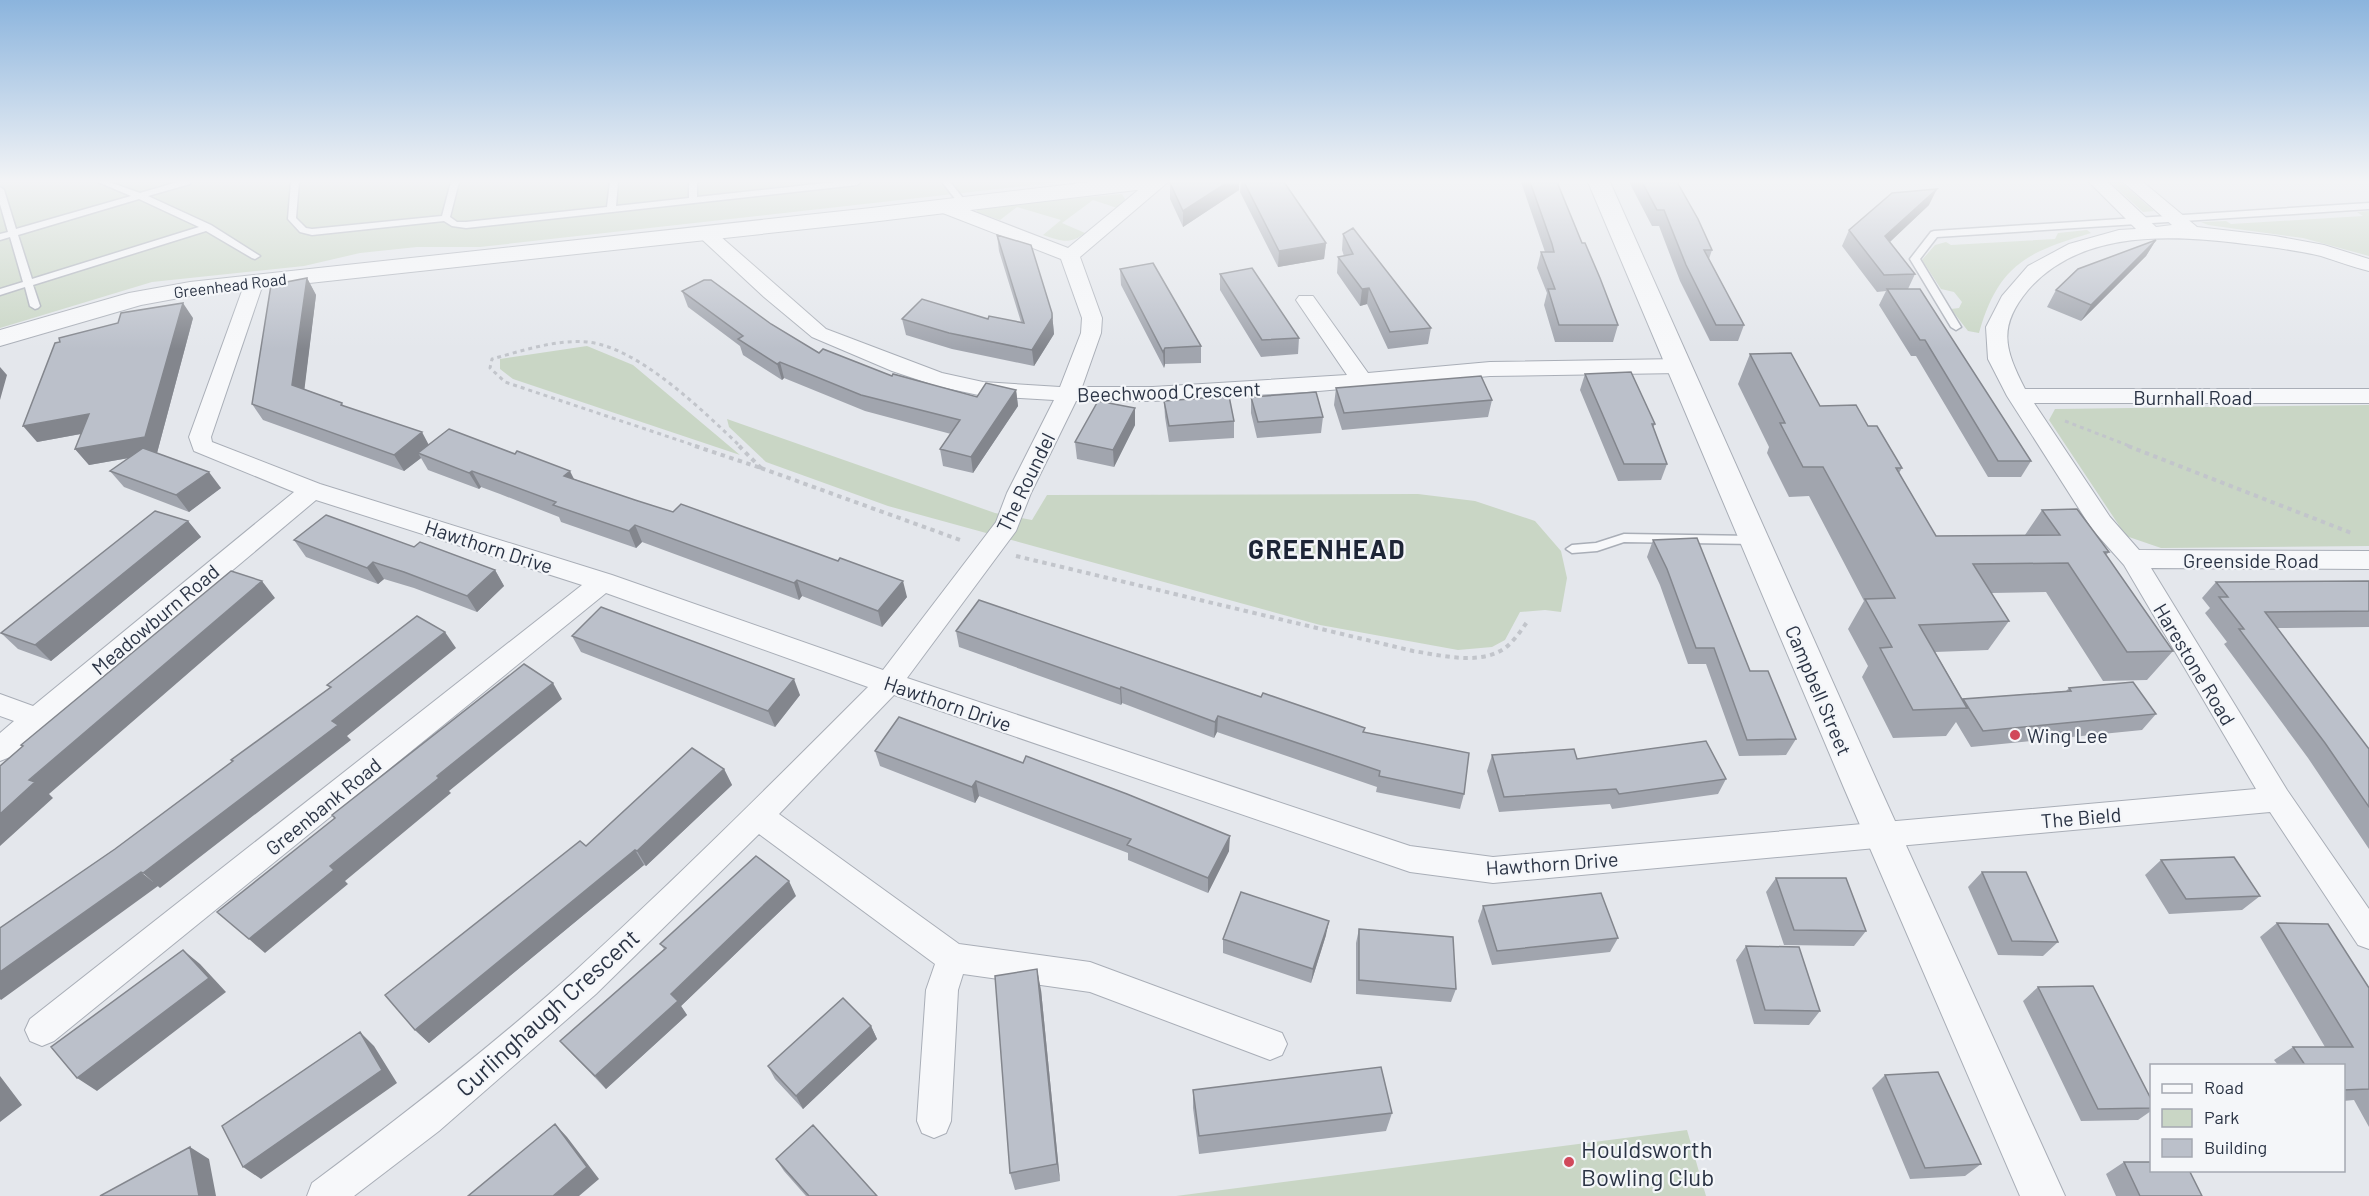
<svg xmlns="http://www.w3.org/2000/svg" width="2369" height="1196" font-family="Barlow,sans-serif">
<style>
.green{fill:#c9d6c5}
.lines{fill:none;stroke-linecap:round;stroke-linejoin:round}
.service-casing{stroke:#a9aeb7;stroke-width:3}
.minor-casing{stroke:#a9aeb7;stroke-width:2}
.tertiary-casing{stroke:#a9aeb7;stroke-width:2}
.path-far1{stroke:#c2c5cb;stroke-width:3;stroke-dasharray:4 4;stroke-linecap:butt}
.path{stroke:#c2c5cb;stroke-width:4;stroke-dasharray:4.5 4.5;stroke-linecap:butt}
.service{fill:#f7f8fa;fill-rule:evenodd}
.minor{fill:#f7f8fa;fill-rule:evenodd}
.tertiary{fill:#f7f8fa;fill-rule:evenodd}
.wall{fill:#a1a5ae}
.shaded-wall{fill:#83868d}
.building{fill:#bbc0ca;stroke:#83868d;stroke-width:1.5}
.poi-dot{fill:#d1495b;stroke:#f4f6f9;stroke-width:2}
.labels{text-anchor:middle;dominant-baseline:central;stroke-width:4.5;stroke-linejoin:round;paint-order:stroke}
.far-street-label{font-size:16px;fill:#2b3445;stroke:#f4f6f9}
.street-label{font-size:20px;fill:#2b3445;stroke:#f4f6f9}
.poi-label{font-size:20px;fill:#2b3445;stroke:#f4f6f9;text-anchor:start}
.near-street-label{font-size:24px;fill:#2b3445;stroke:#f4f6f9}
.near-poi-label{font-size:24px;fill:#2b3445;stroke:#f4f6f9;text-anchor:start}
.district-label{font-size:26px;font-weight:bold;letter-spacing:1.5px;fill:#1d2536;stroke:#f4f6f9}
</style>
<rect width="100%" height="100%" fill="#e4e7ec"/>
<!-- green -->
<path class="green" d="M0,182H1060L480,247H417L360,253L304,266L152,282L0,328Z
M2110,182H2121L2154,211L2143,212Z
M1122,194L1126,201L1117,208L1093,200L1062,223L1085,233C1070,245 1061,241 1043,235L1061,220L1017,207L1000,220L978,213L975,208Z
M2369,211V256L2303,238L2208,225L2201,222L2226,221L2231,224L2363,216L2357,212Z
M2087,230L2091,233C2027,252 1998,265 1979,333L1968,331L1951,309L1959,308L1962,302L1954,292L1941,289L1922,260L1935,245L1946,242L1951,245L2055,239L2058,233Z
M587,346L633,365L740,455L513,379L500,369V359Z
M2369,405V546L2161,548L2126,536L2049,420L2055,409Z
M727,419L995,513L1032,520L1047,495L1418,494L1475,501L1535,521L1561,551L1567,578L1561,612L1545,610L1520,612L1505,640L1492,647L1458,650L1320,625L888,506L766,462L729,427Z
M1687,1130L1706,1196H1176Z"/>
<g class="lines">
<defs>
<path id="service" d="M98,182H109L140,193L178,182H191L190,184L148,196L211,225L260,256L255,259L252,258L206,231L33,285L40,306L38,308L35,309L30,306L25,287L0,295V289L23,282L10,237L0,240V234L8,232L0,204V187L4,190L16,229L131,196ZM139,199L199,227L32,279L18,235Z
M291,182H299L296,218L306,228L312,229L442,216L451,182H459L450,217L457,222H466L607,207L610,182H618L616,206L689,198V182H697V197L835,182H861L857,185L466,228L452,226L444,221L312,235L300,232L288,219Z
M942,182H950L967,203L966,205H960Z
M2369,203V209L1937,237L1920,259L1961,327L1956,330L1951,327L1910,259L1931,232L1934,231Z
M1624,534L1754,536L1760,540L1754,544L1624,542L1597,551L1572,553L1566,549L1572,545L1596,543Z"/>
<path id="minor" d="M1148,182H1168L1080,257L1102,318L1101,333L1082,387H1153L1347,375L1296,300L1299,296H1313L1368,373L1490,362L1680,359L1688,361L1691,366L1688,371L1680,373L1490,376L1307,392L1153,401H1076L1031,493L1016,531L907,678L1410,846L1493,857L2256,789L2124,565L2092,529L2007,396L1988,359L1986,327L2002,296L2028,266L2069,244L2119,230L2136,229L2089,182H2108L2156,227L2172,225L2123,182H2143L2197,227L2275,236L2324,245L2369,259V271C2353,267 2337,261 2321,256C2296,250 2270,247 2245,244C2172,235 2081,229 2028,290C1997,327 2005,350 2025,389H2369V403H2034L2110,517L2139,550L2369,551V569L2151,568L2287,790L2369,909V949L2358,945L2270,812L1493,883L1410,872L894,695L779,814L959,944L1090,962L1282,1033L1287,1044L1282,1055L1270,1060L1090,992L963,974L958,990L951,1121L946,1133L934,1138L922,1133L917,1121L926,990L935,964L759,834L596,994L439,1131L354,1196H307L312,1183C402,1116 491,1047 574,972C675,880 772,783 868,687L606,593L54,1041L42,1046L30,1041L25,1030L30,1019L582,585L316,500L10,757L0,761V733L14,721L0,716V694L33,706L294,492L194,451L189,437L247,277H261L264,281L211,437L212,442L320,484L612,575L883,670L996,522L1007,493L1054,400L983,396L937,386L892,371L812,337L764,297L695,233L698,229H712L826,329L942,373L983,382L1060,387L1081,333L1082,318L1061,259L935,210L933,206L935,202H949L1068,248Z"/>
<path id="tertiary" d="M1090,182H1156L1153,187L1145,189L871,222L190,296L141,305L0,346V330L129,293L190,282L871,208Z
M1588,182H1610L1880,788L2065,1196H2020L1844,788Z"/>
</defs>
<!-- service casing -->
<use href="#service" class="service-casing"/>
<!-- minor casing -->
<use href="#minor" class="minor-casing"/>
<!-- tertiary casing -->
<use href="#tertiary" class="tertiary-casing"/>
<!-- path-far1 -->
<path class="path-far1" d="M2065,421L2132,447
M699,447L505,382L490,368L492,359C521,351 557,339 587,342C639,347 704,412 741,447"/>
<!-- path -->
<path class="path" d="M695,446L761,468
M739,446L761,468
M2128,446L2354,534
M761,468L963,541
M1016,556L1413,651C1440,655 1477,665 1502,650C1512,644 1520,632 1527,622"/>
<!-- service -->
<use href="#service" class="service"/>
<!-- minor -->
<use href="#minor" class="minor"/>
<!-- tertiary -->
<use href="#tertiary" class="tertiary"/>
</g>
<!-- wall -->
<path class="wall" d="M1181,182H1239V190L1183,227L1170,199V183Z
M1241,182H1284L1326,243L1324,259L1278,267L1240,192Z
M1521,182H1557L1582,243L1618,325L1613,342H1555L1544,305L1547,293L1537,268L1541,252H1545Z
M1629,182H1677L1712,250L1709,259L1744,325L1738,341H1710L1680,281L1659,226H1652Z
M1929,205L1890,242L1915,274L1908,289L2031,461L2021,477H1988L1916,356H1911L1879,305L1886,291L1877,292L1842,246L1849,230Z
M1343,234L1431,328L1428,344L1388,349L1367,304L1360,306L1337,273L1338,257L1344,256L1342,250Z
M997,235L1052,313L1054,334L1034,366L952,349L906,335L902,319H988L1021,322L999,251Z
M2156,240L2146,256L2081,321L2047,307L2056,290Z
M1120,269L1201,346V363L1165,364L1164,368L1121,285Z
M1220,274L1299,338L1298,354L1261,357L1220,290Z
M307,278L316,295L304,389L342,403L344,406L429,445L574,479L907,597L882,627L802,596L799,600L642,542L636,548L561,522L559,517L500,494L481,487L479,489L428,470L421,458L404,471L263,420L252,404Z
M682,291L771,324L819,353L892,376L977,397L1016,390L1018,406L973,473L943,466L940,449L951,434L865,411L784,378L782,380L743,355L740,346L688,307Z
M193,318L157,453L221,488L189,512L124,487L110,471L129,458L89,465L75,449L81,434L37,442Z
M1750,354L1820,406L1868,426L1902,468L1899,473L1936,536L2025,535L2042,510L2109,552L2106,555L2173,651L2147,680L2103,681L2046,592L1991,593L2009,621L1988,650L1935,652L1963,700V699L2066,691L2069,688L2156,714L2142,730L1971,747L1956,722L1946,736L1893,738L1862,677L1868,666L1848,629L1864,601L1809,496L1789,497L1767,453L1769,447L1738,384Z
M1585,374L1655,424L1653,428L1667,464L1661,480L1618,481L1580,390Z
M1336,388L1492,400L1488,417L1342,430L1334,405Z
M1251,397L1323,417L1321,433L1257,438L1251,413Z
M1164,401L1234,421V438L1169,442L1165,417Z
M1135,408V425L1114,467L1077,459L1075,442Z
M188,521L201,537L51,661L18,649L1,633Z
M294,540L414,547L495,570L504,586L477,612L414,588L384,579L378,584L306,557Z
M1653,540L1750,671L1796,739L1786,755L1739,756L1706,664H1688L1660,585L1647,557Z
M2369,581V627L2277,628L2369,749V849L2308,758L2224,644L2227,642L2205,613L2210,608L2202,598L2216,582Z
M956,631L1261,697L1364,732L1464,794L1460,809L1376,792L1377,787L1217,732L1214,738L1122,703L1121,705L959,647Z
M572,636L800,695L775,727L581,652Z
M875,751L1229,851L1208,893L1128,860V853L979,796L975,803L880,766Z
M1492,755L1577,759L1726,779L1718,794L1612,809L1610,804L1499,812L1487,771Z
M724,769L732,785L646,866L644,865L429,1043L415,1030L586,846Z
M2161,860L2260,896L2242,910L2169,914L2145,875Z
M1982,872L2058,942L2043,956L1998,955L1968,887Z
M1776,878L1866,931L1854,946L1784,945L1766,892Z
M796,896L681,1006L687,1015L606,1089L572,1054L560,1041L664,949L660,944Z
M1483,906L1618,938L1610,952L1492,965L1478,921Z
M2277,923L2369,988V1127L2354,1100L2343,1101V1065H2278L2274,1060L2293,1047H2325L2260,937Z
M1359,929L1456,989L1451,1002L1356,994V943Z
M1326,935L1311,983L1223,953V939Z
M1746,946L1820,1011L1809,1025L1754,1024L1736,960Z
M2038,987L2151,1099V1111L2138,1120L2081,1121L2023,1001Z
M1041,990L1060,1181L1015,1190L1010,1173Z
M871,1026L877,1039L803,1109L775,1079L768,1066Z
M1885,1075L1981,1164L1965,1176L1910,1179L1872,1088Z
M1193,1090L1392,1113L1386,1131L1199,1154L1193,1108Z
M776,1159L877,1196H806L784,1171Z
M2124,1162L2202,1196H2116L2106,1174Z"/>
<!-- shaded-wall -->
<path class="shaded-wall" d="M1228,182H1239V190L1183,227V211Z
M1937,189L1929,205L1878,253L1885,236Z
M2156,240L2146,256L2081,321L2091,305Z
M1326,243L1324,259L1278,267L1279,251Z
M307,278L316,295L303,401L292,385Z
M1369,288L1367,304L1360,306L1362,289Z
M183,303L193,318L157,453L89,465L75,449Z
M1052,313L1054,334L1034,366L1032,350Z
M1165,348V364L1164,368L1163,352Z
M780,362L784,378L782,380L777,364Z
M0,367L7,375L0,400Z
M1016,390L1018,406L973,473L971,457Z
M1135,408V425L1114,467L1113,450Z
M89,414L102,430L37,442L23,426Z
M422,432L431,449L418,453L421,458L404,471L394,455Z
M472,471L481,487L479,489L469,473Z
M570,471L578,487L564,476Z
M209,472L221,488L189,512L176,495Z
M188,521L201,537L51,661L35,645Z
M635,525L642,542L636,548L629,531Z
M373,562L384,579L378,584L367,568Z
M495,570L504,586L477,612L467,596Z
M797,580L802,596L799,600L794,583Z
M262,581L275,598L49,794L53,798L0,846V814L29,780Z
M903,581L907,597L882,627L878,611Z
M445,632L456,648L347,736L351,740L160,888L143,873L332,721Z
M794,679L800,695L775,727L768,711Z
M553,683L562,699L449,791L451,793L345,881L348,884L265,953L249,939L330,866L437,776Z
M1121,687L1122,703L1121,705L1120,689Z
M1218,716L1217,732L1214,738L1215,722Z
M724,769L732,785L646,866L637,851Z
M976,781L979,796L975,803L972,787Z
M1230,836L1229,851L1208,893V878Z
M635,850L644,865L429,1043L415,1030Z
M141,872L158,886L1,1000L0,999V972Z
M789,881L796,896L681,1006L687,1015L606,1089L595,1076L671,994Z
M1329,921L1326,935L1311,983L1313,969Z
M183,950L200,964L226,992L97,1091L77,1078Z
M1037,969L1041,990L1060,1181L1057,1164Z
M871,1026L877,1039L803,1109L796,1096Z
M360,1032L374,1046L397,1083L261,1179L243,1167Z
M0,1076L22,1105L0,1122Z
M555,1124L567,1137L599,1179L579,1196H553Z
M190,1147L209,1159L216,1196H199Z"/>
<!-- building -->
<path class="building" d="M1181,182H1228L1183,211L1170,183Z
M1244,182H1284L1326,243L1279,251Z
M1530,182H1557L1582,243H1585L1600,278L1618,325H1559L1548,289H1555L1541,252H1554L1552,244Z
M1642,182H1677L1698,219L1712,250H1704L1744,325H1716L1686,265L1664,210H1657Z
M1937,189L1885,236L1915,274L1884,275L1849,230L1892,193Z
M1353,228L1431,328L1390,332L1369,288L1362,289L1338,257L1353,254L1343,234Z
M997,235L1031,245L1052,313V318L1032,350L949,333L902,319L922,299L988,319L989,316L1024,323Z
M2156,240L2091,305L2056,290L2078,269Z
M1153,263L1201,346L1165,348L1163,352L1120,269Z
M1252,268L1299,338L1262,340L1220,274Z
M307,278L292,385L342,403L341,405L422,432L394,455L252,404L271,285Z
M704,280H711L771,324L819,353L823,349L892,376L893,374L977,397L986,383L1016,390L971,457L940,449L960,420L861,395L780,362L777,364L738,339L743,336L682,291Z
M1887,289H1920L2031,461H1998L1925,340H1920Z
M183,303L145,437L75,449L89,414L23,426L55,343L60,342L59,338L118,323L121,313Z
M1791,353L1820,406L1856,405L1868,426H1877L1902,468H1896L1936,536L2060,535L2042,510L2077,509L2109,552H2104L2173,651L2127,652L2068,563L1973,564L2009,621L1919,625L1967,708L1913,710L1880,648L1892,647L1865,599L1895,598L1823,467H1803L1780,423H1785L1750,354Z
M1631,372L1655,424H1652L1667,464H1624L1585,374Z
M1481,376L1492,400L1344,413L1336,388Z
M1316,392L1323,417L1258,422L1251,397Z
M1229,396L1234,421L1169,426L1164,401Z
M1098,401L1135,408L1113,450L1075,442Z
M449,429L515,454L517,451L570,471L564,476L635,500L673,512L681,504L838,561L840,558L903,581L878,611L797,580L794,583L635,525L629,531L553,505L556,502L491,478L472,471L469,473L418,453Z
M143,448L209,472L176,495L110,471Z
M155,511L188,521L35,645L1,633Z
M326,515L414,547L420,542L495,570L467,596L404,572L373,562L367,568L294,540Z
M1697,538L1750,671H1768L1796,739L1747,740L1714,648H1696L1667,569L1653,540Z
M231,571L262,581L29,780L35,782L0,814V766L23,746L21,745Z
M2369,581V611L2265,612L2369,749V807L2325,743L2239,629H2244L2219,597H2228L2216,582Z
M979,600L1261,697L1263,693L1365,728L1363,732L1469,753L1464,794L1379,776L1380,771L1218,716L1215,722L1121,687L1120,689L956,631Z
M601,607L794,679L768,711L572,636Z
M417,616L445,632L332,721L338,725L143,873L141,872L0,972V928L115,849L233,761L231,760L331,687L327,685Z
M524,664L553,683L437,776L439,778L330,866L334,870L249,939L217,912L335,818L332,815Z
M2133,682L2156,714L1983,731L1963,699L2071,691L2069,688Z
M899,717L1023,763L1026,756L1127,794L1230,836L1208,878L1127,845L1131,839L976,781L972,787L875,751Z
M1706,741L1726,779L1619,794L1616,789L1504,797L1492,755L1574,749L1577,759Z
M692,748L724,769L637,851L635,850L415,1030L385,995L580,841L586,846Z
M756,856L789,881L671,994L678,1001L595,1076L560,1041L666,948L660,944Z
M2234,857L2260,896L2186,899L2161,860Z
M1982,872H2026L2058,942L2012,941Z
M1776,878H1846L1866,931L1794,930Z
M1241,892L1329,921L1313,969L1223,939Z
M1601,893L1618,938L1497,951L1483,906Z
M2277,923L2328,924L2369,988V1089L2343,1090V1065H2305L2293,1047H2353Z
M1359,929L1453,937L1456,989L1359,980Z
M1746,946L1799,947L1820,1011L1765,1010Z
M183,950L209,978L77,1078L51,1047Z
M1037,969L1057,1164L1010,1173L995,976Z
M2093,986L2151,1099V1108L2098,1109L2038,987Z
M843,998L871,1026L796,1096L768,1066Z
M360,1032L382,1070L243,1167L222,1126Z
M1381,1067L1392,1113L1199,1136L1193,1090Z
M1938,1072L1981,1164L1925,1168L1885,1075Z
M555,1124L587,1167L553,1196H468Z
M813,1125L877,1196H809L776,1159Z
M190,1147L199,1196H100Z
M2124,1162H2151V1170H2189L2202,1196H2140Z"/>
<!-- sky -->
<linearGradient id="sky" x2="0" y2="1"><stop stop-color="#8bb4dd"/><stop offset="0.52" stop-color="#f3f4f6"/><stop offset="1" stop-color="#f3f4f6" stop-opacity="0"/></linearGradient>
<rect width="2369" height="349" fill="url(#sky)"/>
<!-- markers -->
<g class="poi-dot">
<circle cx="2015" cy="735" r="6"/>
<circle cx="1569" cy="1162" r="6"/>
</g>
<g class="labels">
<!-- far-street labels -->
<g class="far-street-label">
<text transform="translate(230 285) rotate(-7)">Greenhead Road</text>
</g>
<!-- street labels -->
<g class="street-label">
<text transform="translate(1169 391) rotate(-2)">Beechwood Crescent</text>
<text x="2193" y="397">Burnhall Road</text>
<text transform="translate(1025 482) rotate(-64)">The Roundel</text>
<text transform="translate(489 546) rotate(18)">Hawthorn Drive</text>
<text x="2251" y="560">Greenside Road</text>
<text transform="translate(155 619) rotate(-40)">Meadowburn Road</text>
<text transform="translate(2195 664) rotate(59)">Harestone Road</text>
<text transform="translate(1819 690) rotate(67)">Campbell Street</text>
<text transform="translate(948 703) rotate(19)">Hawthorn Drive</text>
<text transform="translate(323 806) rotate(-39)">Greenbank Road</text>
<text transform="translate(2081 817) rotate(-5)">The Bield</text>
<text transform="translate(1552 863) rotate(-4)">Hawthorn Drive</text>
</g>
<!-- poi labels -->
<g class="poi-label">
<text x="2027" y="735">Wing Lee</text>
</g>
<!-- near-street labels -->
<g class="near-street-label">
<text transform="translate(547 1012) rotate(-42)">Curlinghaugh Crescent</text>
</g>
<!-- near-poi labels -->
<g class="near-poi-label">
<text x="1581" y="1148">Houldsworth<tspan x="1581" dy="28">Bowling Club</tspan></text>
</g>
<!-- district labels -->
<g class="district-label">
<text x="1327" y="548">GREENHEAD</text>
</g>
</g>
<!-- legend -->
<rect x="2150" y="1064" width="195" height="108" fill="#f4f6f9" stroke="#a4a8b1" stroke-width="1.5"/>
<rect x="2162" y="1084" width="30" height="9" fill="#f7f8fa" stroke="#a4a8b1" stroke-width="1.5"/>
<text x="2204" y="1094" font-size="18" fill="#2b3445">Road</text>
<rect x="2162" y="1109" width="30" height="18" fill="#c9d6c5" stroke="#a4a8b1" stroke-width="1.5"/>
<text x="2204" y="1124" font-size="18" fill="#2b3445">Park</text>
<rect x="2162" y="1139" width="30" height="18" fill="#bbc0ca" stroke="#a4a8b1" stroke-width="1.5"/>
<text x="2204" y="1154" font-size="18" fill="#2b3445">Building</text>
</svg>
